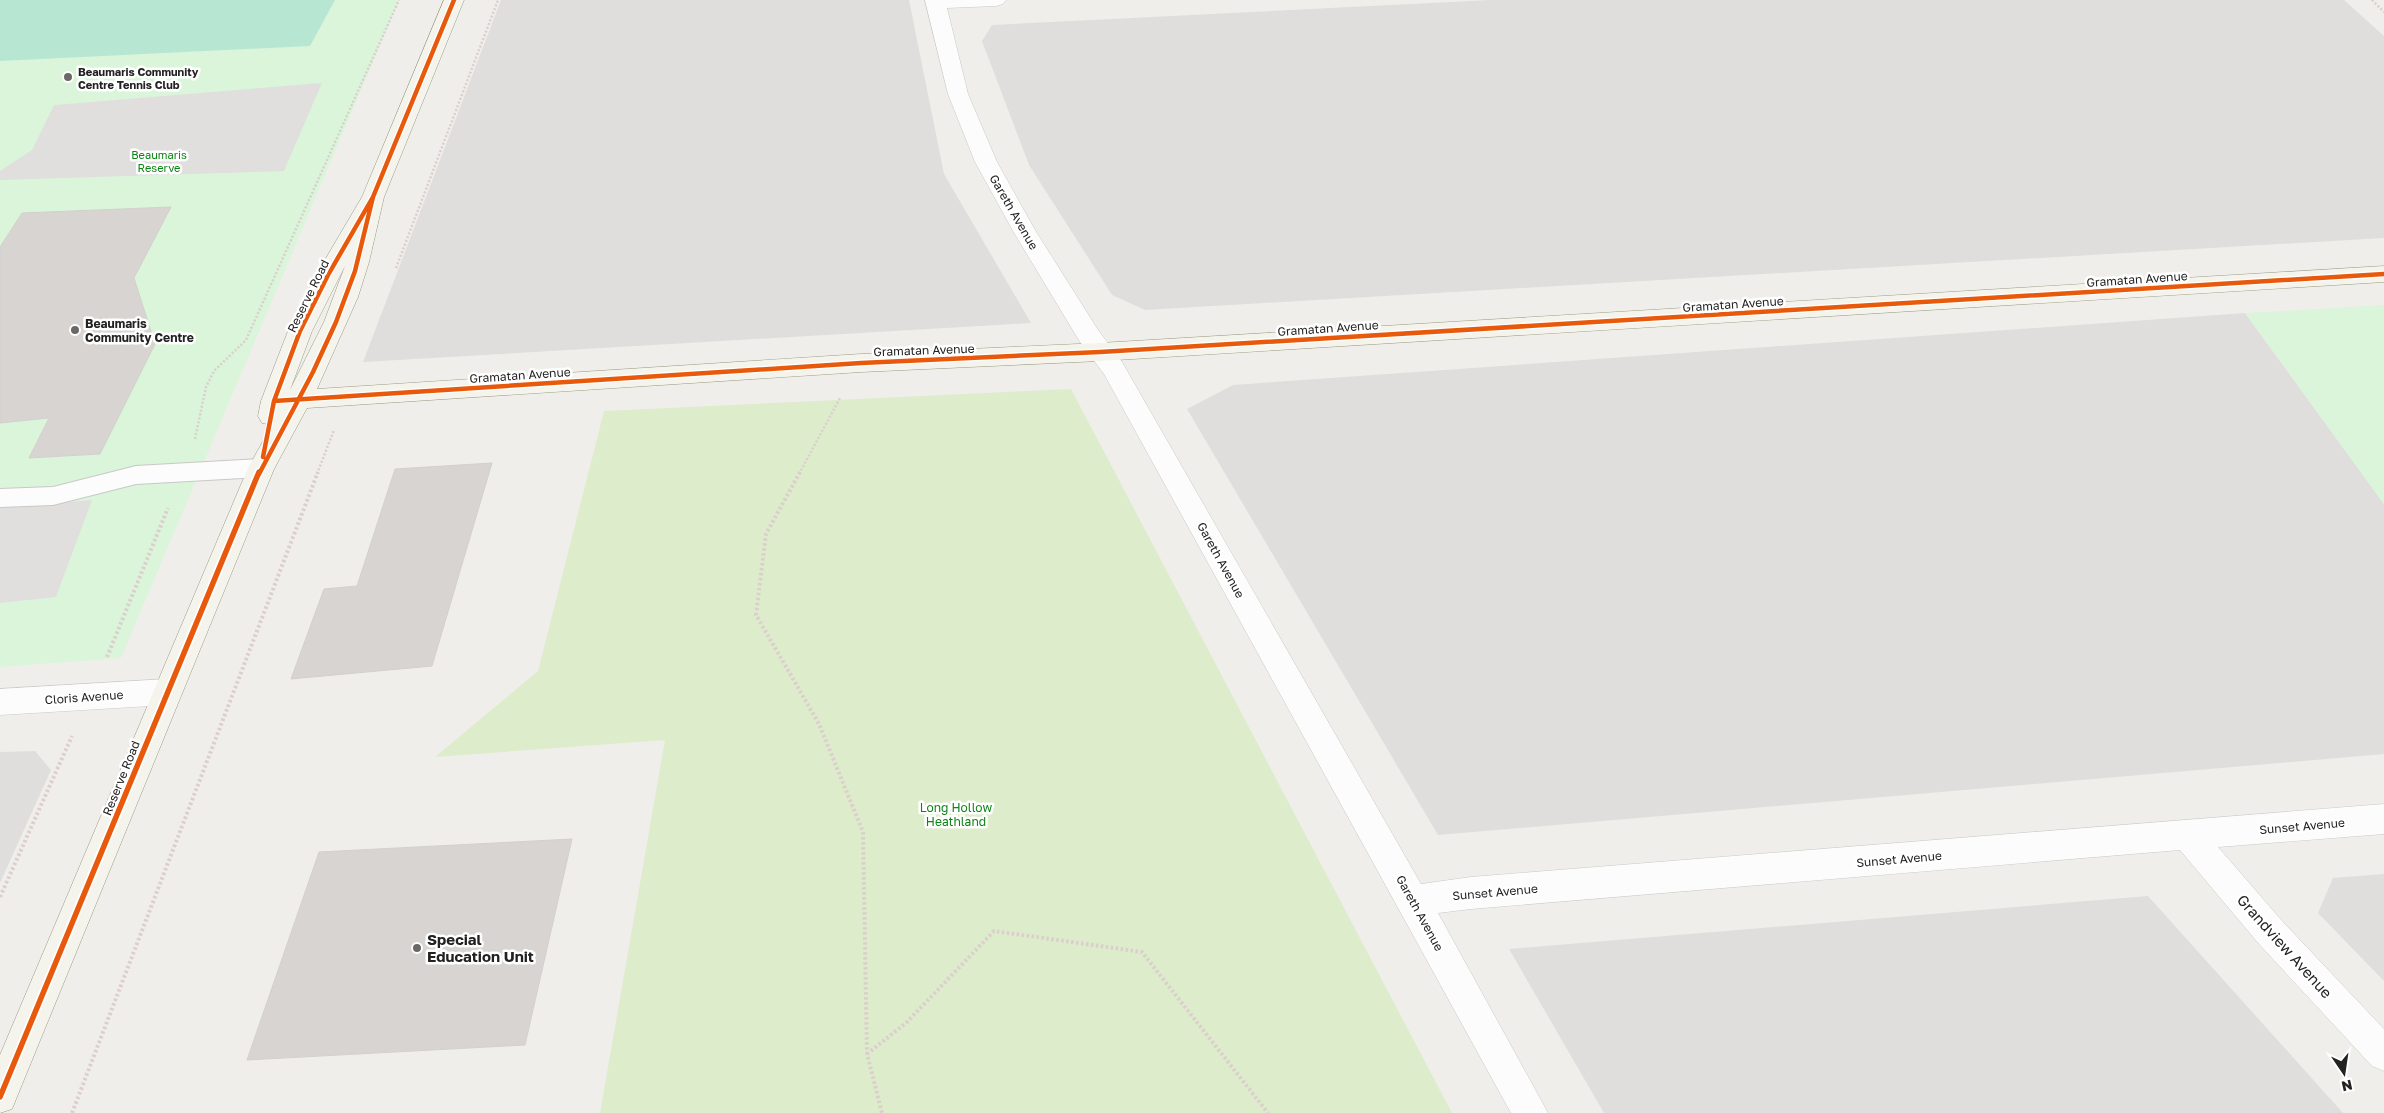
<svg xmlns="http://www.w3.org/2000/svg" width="2384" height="1113" font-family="'Golos Text',sans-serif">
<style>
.residential{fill:#dfdedc}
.grass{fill:#ddeccb}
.park{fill:#daf5da}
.pitch{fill:#b7e6d2}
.parking{fill:#e0dfde}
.building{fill:#d7d4d2;stroke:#d3d0cc}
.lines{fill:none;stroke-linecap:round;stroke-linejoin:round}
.lane-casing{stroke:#c9c8c7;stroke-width:2}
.street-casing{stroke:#c9c8c7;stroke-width:1}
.secondary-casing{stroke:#999a82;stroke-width:1}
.path-far1{stroke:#dccecd;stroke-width:2.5;stroke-dasharray:2 2;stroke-linecap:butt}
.path{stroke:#dccecd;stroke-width:4;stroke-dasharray:2.5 2.5;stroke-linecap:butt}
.lane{fill:#fdfcfc;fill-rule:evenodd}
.street{fill:#fdfcfc;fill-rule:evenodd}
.secondary{fill:#f4f4ed;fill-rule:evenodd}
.cycleway-far1-casing{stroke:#fff;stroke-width:7}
.cycleway-casing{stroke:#fff;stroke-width:9}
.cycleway-far1{stroke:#e8590c;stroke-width:4.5}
.cycleway{stroke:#e8590c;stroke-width:5.5}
.poi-dot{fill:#6a6968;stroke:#fff;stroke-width:2}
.labels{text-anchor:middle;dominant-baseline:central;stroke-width:5;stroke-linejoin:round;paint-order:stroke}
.far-poi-label{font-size:11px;font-weight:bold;fill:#222;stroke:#fff;text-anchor:start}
.far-park-label{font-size:11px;fill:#0c8416;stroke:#fff}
.street-label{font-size:12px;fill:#222;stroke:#fff}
.poi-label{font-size:12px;font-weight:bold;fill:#222;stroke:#fff;text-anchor:start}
.park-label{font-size:12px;fill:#0c8416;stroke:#fff}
.near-poi-label{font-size:15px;font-weight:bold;fill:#222;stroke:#fff;text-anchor:start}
.near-street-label{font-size:15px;fill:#222;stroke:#fff}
</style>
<rect width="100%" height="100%" fill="#f0eeeb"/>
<!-- residential -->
<path class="residential" d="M501,0H909L944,174L1031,323L363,362Z
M1491,0H2344L2384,36V238L1145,310L1112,295L1029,165L982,41L992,25Z
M2245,313L2384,504V754L1438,835L1187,409L1233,385Z
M35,751L51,770L0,883V752Z
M2384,874V981L2318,913L2333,878Z
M2148,896L2343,1113H1604L1509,949Z"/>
<!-- grass -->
<path class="grass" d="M1071,389L1452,1113H600L665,740L435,757L538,671L604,411Z"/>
<!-- park -->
<path class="park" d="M0,0H399L121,658L0,667Z
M2384,305V504L2245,313Z"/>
<!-- pitch -->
<path class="pitch" d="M0,0H335L310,46L0,61Z"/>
<!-- parking -->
<path class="parking" d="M322,83L284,171L0,180V171L32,150L54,105Z
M92,500L56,597L0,603V508Z"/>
<!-- building -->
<path class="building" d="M171,207L134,278L155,344L100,454L29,458L49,418L0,423V247L22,213Z
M492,463L432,666L291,679L324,589L357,586L395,469Z
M572,839L525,1045L247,1060L319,852Z"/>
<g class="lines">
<defs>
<path id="lane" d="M261,459L269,462L272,468L269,474L261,477L136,484L53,505L0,507V489L53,487L136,466Z"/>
<path id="street" d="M925,0H1006L1003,4L996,6L947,8L968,94L997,162L1035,230L1098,330L1122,362L1421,884L1471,877L2384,804V834L2218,847L2283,922L2384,1029V1071L2372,1066L2259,944L2180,850L1471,909L1438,913L1548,1113H1511L1104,374L1080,342L1013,231L975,162L948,94Z
M167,679L177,683L182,692L177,701L167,705L0,715V689Z"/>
<path id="secondary" d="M444,0H464L384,197L369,262L358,297L317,389L861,354L1100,343L2384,266V282L1100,361L861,372L307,408L274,469L12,1109L0,1113V1055L248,468L272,425L262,423L258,416L261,401L288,331L316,275L362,197ZM345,266L324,322L290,390L312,331Z"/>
</defs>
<!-- lane casing -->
<use href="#lane" class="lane-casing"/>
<!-- street casing -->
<use href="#street" class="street-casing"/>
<!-- secondary casing -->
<use href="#secondary" class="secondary-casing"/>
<!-- path-far1 -->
<path class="path-far1" d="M2372,0L2384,12
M396,268L498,0
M195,439L206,387L214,371L246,340L399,0
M317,474L334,430
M799,474L840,398"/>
<!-- path -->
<path class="path" d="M800,472L766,534L756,615L819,724L863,832L867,1054L882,1113
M107,657L168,508
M0,897L72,736
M867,1054L907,1022L994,931L1142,952L1268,1113
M72,1113L318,472"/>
<!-- lane -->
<use href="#lane" class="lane"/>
<!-- street -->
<use href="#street" class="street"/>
<!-- secondary -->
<use href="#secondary" class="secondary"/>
<defs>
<path id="cycleway-far1" d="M274,401L861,363L1100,352L2384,274
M263,457L274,401L300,331L328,275L373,197L454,0
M259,474L313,372L336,322L355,271L373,197"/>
<path id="cycleway" d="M0,1097L259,472"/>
</defs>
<!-- cycleway-far1 casing -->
<use href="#cycleway-far1" class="cycleway-far1-casing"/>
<!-- cycleway casing -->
<use href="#cycleway" class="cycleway-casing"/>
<!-- cycleway-far1 -->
<use href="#cycleway-far1" class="cycleway-far1"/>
<!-- cycleway -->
<use href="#cycleway" class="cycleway"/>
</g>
<!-- markers -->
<g class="poi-dot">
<circle cx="68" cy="77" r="5"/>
<circle cx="75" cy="330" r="5"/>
<circle cx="417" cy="948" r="5"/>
</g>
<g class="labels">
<!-- far-poi labels -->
<g class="far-poi-label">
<text x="78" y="71">Beaumaris Community<tspan x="78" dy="13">Centre Tennis Club</tspan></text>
</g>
<!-- far-park labels -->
<g class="far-park-label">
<text x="159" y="154">Beaumaris<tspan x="159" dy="13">Reserve</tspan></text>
</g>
<!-- street labels -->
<g class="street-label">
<text transform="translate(1014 212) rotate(60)">Gareth Avenue</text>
<text transform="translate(2137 279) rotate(-4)">Gramatan Avenue</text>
<text transform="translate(308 296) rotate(-64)">Reserve Road</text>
<text transform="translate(1733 304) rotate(-4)">Gramatan Avenue</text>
<text transform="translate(1328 328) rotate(-4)">Gramatan Avenue</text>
<text transform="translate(924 350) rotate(-2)">Gramatan Avenue</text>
<text transform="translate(520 375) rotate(-4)">Gramatan Avenue</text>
<text transform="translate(1221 560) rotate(61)">Gareth Avenue</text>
<text transform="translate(84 697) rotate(-4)">Cloris Avenue</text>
<text transform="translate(121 778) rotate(-68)">Reserve Road</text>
<text transform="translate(2302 826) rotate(-5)">Sunset Avenue</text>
<text transform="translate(1899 859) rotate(-5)">Sunset Avenue</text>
<text transform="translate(1495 892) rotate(-5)">Sunset Avenue</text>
<text transform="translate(1420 913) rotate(61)">Gareth Avenue</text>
</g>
<!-- poi labels -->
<g class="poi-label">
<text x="85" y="323">Beaumaris<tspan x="85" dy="14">Community Centre</tspan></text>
</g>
<!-- park labels -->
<g class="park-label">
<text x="956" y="807">Long Hollow<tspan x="956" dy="14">Heathland</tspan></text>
</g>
<!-- near-poi labels -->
<g class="near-poi-label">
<text x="427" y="939">Special<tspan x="427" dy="17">Education Unit</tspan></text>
</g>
<!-- near-street labels -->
<g class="near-street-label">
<text transform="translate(2285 946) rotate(48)">Grandview Avenue</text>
</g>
</g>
<!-- north arrow -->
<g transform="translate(2344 1073) rotate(167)" stroke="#ffffff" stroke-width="4" paint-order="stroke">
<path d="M0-4L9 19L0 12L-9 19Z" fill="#222222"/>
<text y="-8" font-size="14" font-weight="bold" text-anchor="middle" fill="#222222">N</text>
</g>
</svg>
